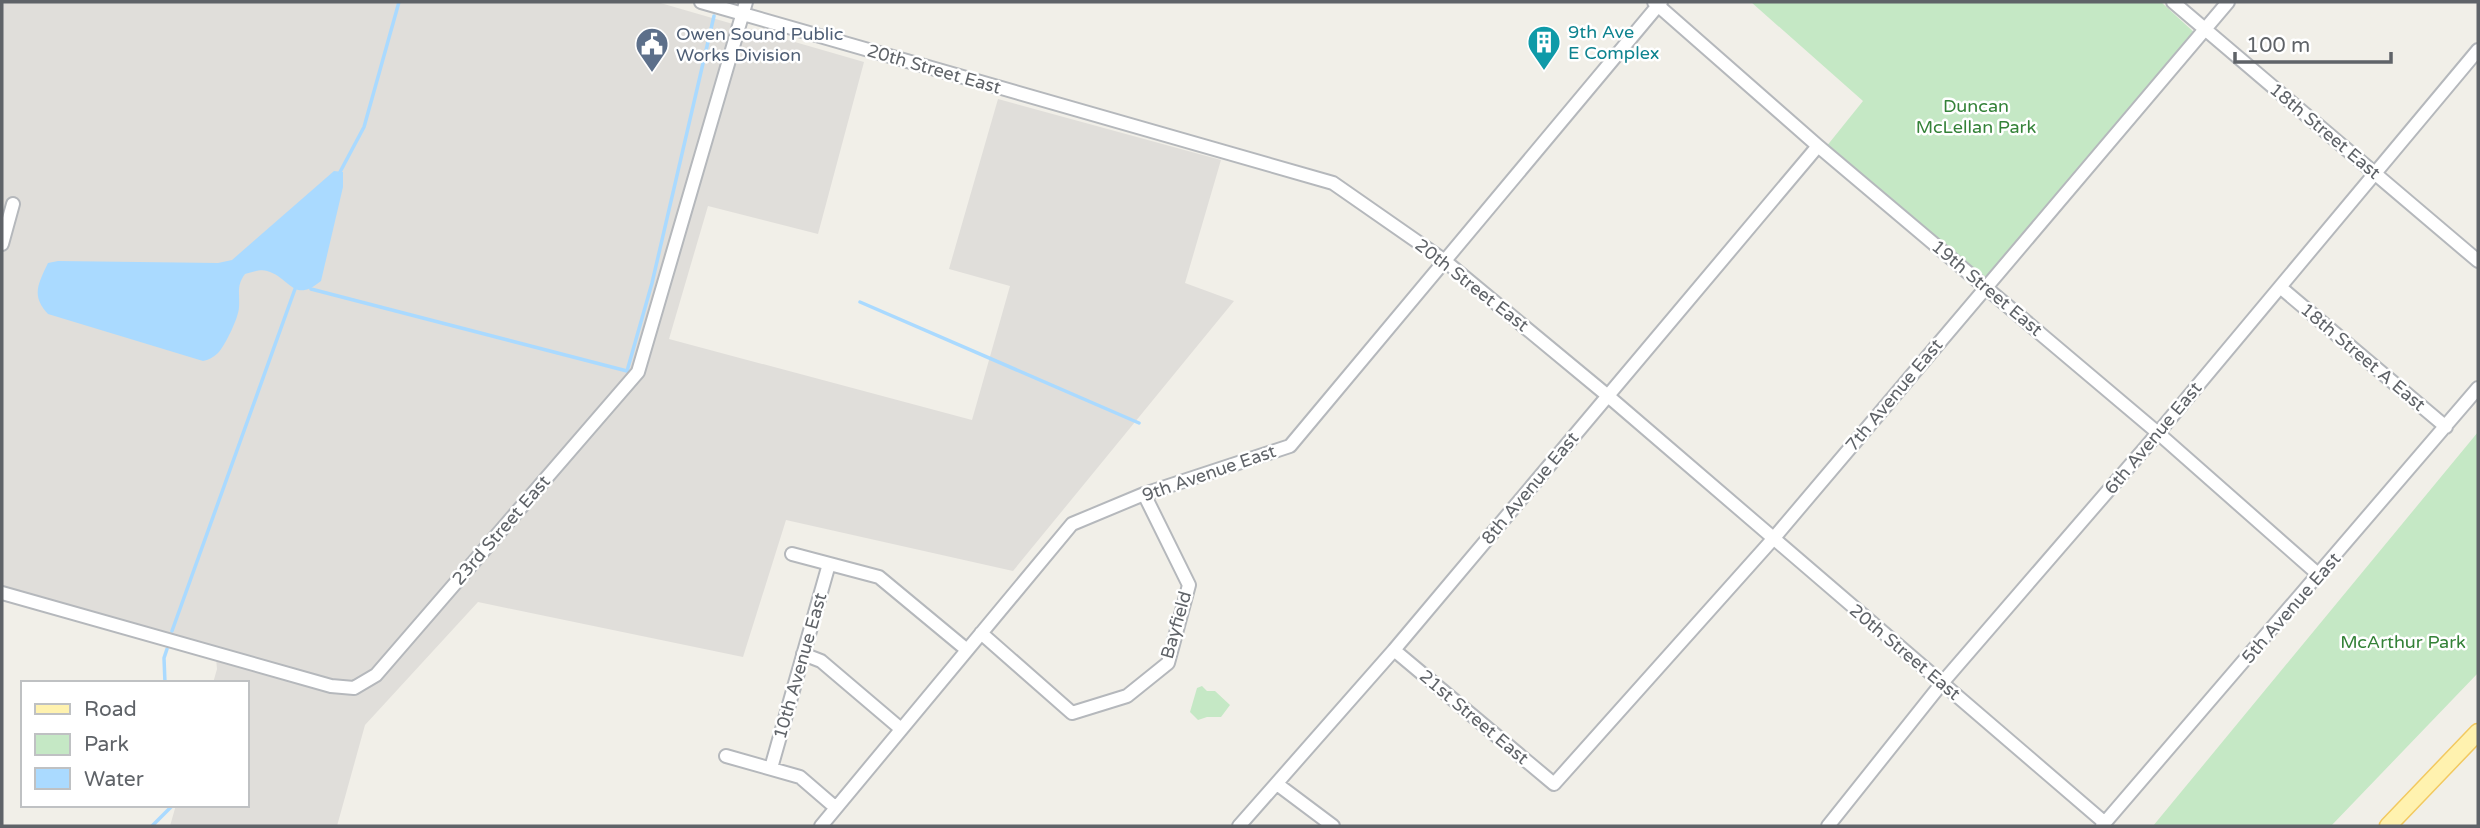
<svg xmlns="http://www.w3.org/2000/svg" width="2480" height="828" font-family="'Varela Round',sans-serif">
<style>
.industrial{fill:#e0deda}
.green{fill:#c5e8c5}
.water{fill:#aadaff}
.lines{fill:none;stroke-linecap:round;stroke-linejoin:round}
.stream{stroke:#aadaff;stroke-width:3.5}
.minor-casing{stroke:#b5b8bc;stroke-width:16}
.major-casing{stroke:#f2c960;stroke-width:19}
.minor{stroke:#fff;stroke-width:12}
.major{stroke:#fff2af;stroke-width:16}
.labels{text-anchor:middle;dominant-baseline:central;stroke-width:5;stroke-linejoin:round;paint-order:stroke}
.culture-label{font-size:18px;fill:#0d838f;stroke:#fff;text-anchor:start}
.service-label{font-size:18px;fill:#4e5e75;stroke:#fff;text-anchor:start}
.street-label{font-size:18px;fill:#5f6368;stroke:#fff}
.park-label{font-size:18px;fill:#348238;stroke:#fff}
</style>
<rect width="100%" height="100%" fill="#f1efe8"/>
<!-- industrial -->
<path class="industrial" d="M2,2H657L864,62L818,234L708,206L669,339L972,420L1010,286L949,269L998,99L1221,160L1185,283L1234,301L1013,571L786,520L743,657L478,602L365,725L337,826H170L176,805H247V683H213L217,669L216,658L2,598Z"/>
<!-- green -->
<path class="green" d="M1751,2H2161L2196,34L1984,282L1826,147L1863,101Z
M2478,432V673L2331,826H2153Z
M1202,686L1207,691H1215L1230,705L1221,717H1207L1198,720L1190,712L1197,688Z"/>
<!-- water -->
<path class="water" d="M334,171L343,172V187L321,281C293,304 291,278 267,271C261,269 252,272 245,274C236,286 240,293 239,307C239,317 225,346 218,353C214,357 208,360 203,361L48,314C31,296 38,284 48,263L58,261L218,263L232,260Z"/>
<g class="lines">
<!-- stream -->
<path class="stream" d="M340,172L364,127L399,2
M311,289L627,371L652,283L714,16
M860,302L1139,423
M172,631L295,289
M165,683L164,658L167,649
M152,826L173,805"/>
<defs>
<path id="minor" d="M701,2L1333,183L1445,261L1608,396L2105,823
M1654,2L1818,146L2158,433L2319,575
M2173,2L2478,261
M2,244L13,204
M2280,287L2446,427
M792,554L879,577L967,650
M2,593L331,686L354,688L376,675L638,372L746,2
M981,633L1072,713L1127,696L1168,663L1189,585L1144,494
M1394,650L1554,784L1773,539L2228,2
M803,654L821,661L901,729
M726,756L800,777L836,808
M771,768L829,564
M1277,784L1333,826
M821,826L1072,524L1144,494L1290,446L1661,2
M1239,826L1394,650L1818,146
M1828,826L1942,683L2158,433L2478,50
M2102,826L2478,388"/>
<path id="major" d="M2388,826L2478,732"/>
</defs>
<!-- minor casing -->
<use href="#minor" class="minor-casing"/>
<!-- major casing -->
<use href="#major" class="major-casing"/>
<!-- minor -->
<use href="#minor" class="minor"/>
<!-- major -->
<use href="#major" class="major"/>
</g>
<!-- icons -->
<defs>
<symbol id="building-pin" viewBox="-11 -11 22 30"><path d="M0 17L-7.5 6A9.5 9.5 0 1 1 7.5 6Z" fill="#0f9aa8" stroke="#fff"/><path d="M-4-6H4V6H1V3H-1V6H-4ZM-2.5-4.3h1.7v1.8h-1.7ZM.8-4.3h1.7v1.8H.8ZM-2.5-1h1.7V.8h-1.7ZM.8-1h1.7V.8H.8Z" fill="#fff"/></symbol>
<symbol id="civic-pin" viewBox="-11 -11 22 30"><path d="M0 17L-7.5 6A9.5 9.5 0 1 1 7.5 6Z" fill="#5c6f8a" stroke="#fff"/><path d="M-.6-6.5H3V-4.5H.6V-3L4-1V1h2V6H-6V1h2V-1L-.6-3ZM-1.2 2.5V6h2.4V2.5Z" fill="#fff"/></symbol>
</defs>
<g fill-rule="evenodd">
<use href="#building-pin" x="1525" y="23" width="38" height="52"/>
<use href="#civic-pin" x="633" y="25" width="38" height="52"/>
</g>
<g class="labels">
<!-- culture labels -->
<g class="culture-label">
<text x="1568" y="32">9th Ave<tspan x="1568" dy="21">E Complex</tspan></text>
</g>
<!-- service labels -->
<g class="service-label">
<text x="676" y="34">Owen Sound Public<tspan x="676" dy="21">Works Division</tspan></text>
</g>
<!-- street labels -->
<g class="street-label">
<text transform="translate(934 69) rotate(16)">20th Street East</text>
<text transform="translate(2325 131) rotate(40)">18th Street East</text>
<text transform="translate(1472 285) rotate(38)">20th Street East</text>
<text transform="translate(1987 288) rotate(40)">19th Street East</text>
<text transform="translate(2363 357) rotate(40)">18th Street A East</text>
<text transform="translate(1894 395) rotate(-50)">7th Avenue East</text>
<text transform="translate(2153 438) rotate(-50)">6th Avenue East</text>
<text transform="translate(1209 473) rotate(-19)">9th Avenue East</text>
<text transform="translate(1530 488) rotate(-50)">8th Avenue East</text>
<text transform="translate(501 530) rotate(-49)">23rd Street East</text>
<text transform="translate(2291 608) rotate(-49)">5th Avenue East</text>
<text transform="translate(1176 625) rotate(-74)">Bayfield</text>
<text transform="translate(1905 652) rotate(40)">20th Street East</text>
<text transform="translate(800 666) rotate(-74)">10th Avenue East</text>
<text transform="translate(1474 717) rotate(40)">21st Street East</text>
</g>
<!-- park labels -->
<g class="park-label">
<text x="1976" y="106">Duncan<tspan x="1976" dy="21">McLellan Park</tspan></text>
<text x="2403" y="642">McArthur Park</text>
</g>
</g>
<!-- border -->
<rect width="2480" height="828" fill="none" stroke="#5f6368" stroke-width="7"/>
<!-- legend -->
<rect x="21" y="681" width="228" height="126" fill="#ffffff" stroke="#bfc1c3" stroke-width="2"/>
<rect x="35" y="704" width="35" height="10" fill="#fff2af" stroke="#bfc1c3" stroke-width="2"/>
<text x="84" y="716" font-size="21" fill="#5f6368">Road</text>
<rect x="35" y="734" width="35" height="21" fill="#c5e8c5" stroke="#bfc1c3" stroke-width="2"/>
<text x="84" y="751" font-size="21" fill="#5f6368">Park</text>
<rect x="35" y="768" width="35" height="21" fill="#aadaff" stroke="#bfc1c3" stroke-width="2"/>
<text x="84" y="786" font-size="21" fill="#5f6368">Water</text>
<!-- scale -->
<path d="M2235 52v10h156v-10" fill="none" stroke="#5f6368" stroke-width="3.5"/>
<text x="2246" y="52" font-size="21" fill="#5f6368" stroke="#ffffff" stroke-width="5" paint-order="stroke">100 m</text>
</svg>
